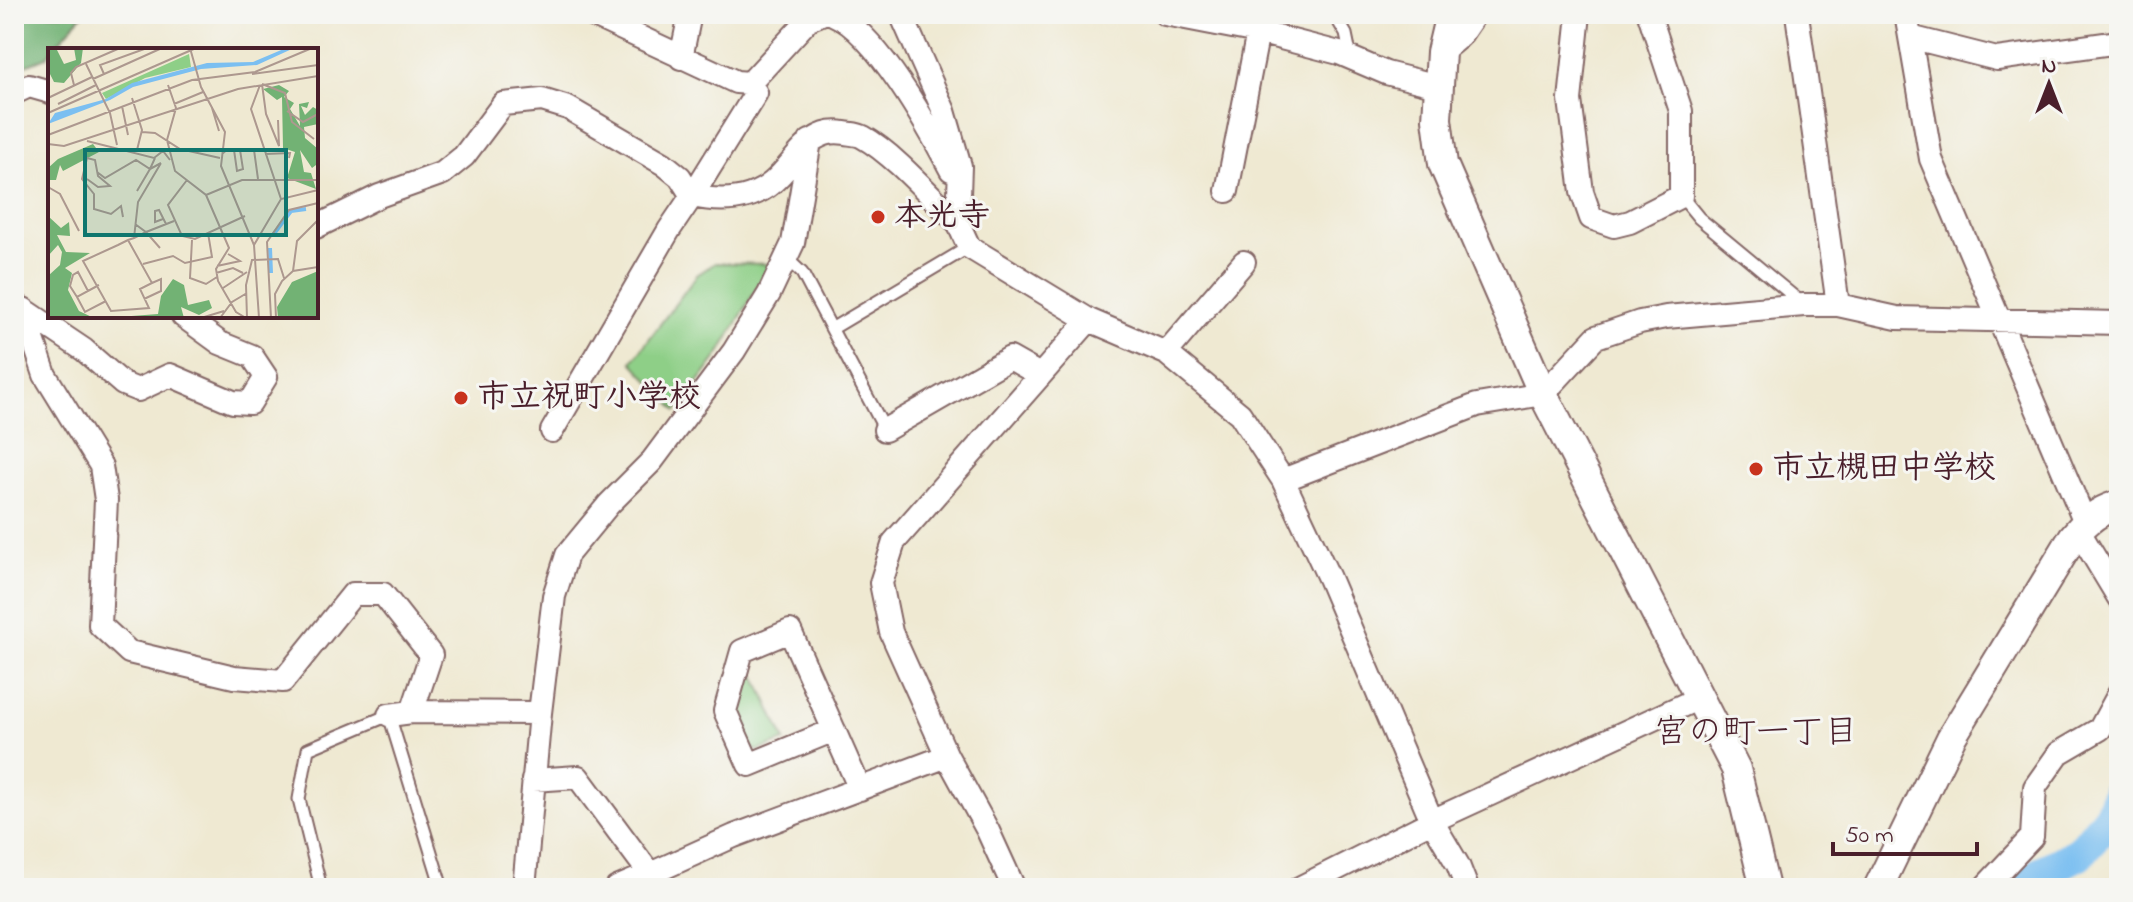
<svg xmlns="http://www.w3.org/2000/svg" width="2133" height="902" font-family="'Indie Flower','Klee One',sans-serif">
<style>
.green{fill:#8ecf87;stroke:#6c7759;stroke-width:2}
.forest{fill:#72b274;stroke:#5e6850;stroke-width:2}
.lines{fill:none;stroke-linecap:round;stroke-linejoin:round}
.river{stroke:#7bbff1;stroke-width:34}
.service-casing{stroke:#846665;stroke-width:15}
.minor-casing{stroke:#846665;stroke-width:26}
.tertiary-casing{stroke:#846665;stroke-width:32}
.service{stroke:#fff;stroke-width:11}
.minor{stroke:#fff;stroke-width:22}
.tertiary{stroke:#fff;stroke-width:28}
.poi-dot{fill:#c8321e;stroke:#f6f6f2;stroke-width:3}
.labels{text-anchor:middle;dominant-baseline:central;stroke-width:6;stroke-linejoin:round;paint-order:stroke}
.poi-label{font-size:32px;font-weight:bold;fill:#4a1f2b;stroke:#f6f6f2;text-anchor:start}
.neighbourhood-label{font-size:34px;fill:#4a1f2b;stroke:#f6f6f2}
.inset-river{fill:none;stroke:#7bbff1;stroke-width:4}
.inset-road{fill:none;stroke:#ad988f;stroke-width:2}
.view{fill:#0f766e;fill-opacity:0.15;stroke:#0f766e;stroke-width:4}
.inset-edge{fill:none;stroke:#4a1f2b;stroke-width:4}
</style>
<rect width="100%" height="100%" fill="#f6f6f2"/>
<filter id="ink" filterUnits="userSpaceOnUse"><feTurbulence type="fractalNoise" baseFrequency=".0125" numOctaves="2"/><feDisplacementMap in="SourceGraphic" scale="16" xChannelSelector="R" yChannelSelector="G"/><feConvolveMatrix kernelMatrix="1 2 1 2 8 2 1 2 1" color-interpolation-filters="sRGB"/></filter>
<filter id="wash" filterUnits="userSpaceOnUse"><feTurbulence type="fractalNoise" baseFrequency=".006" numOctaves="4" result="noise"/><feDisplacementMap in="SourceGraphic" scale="32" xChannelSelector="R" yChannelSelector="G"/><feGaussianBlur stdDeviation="1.8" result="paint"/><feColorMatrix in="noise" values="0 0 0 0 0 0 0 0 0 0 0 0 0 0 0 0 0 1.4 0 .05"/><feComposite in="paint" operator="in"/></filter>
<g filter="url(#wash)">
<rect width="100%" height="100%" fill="#efe9d2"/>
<!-- green -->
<path class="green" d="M715,263L770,264L720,353L677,411L632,362L697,275Z
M748,660L785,741L757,751L751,747L732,707Z"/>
<!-- forest -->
<path class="forest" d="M14,14H83L46,57L14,70Z"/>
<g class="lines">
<!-- river -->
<path class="river" d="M2021,888L2043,872L2081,852L2112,813L2119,791"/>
</g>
</g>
<g filter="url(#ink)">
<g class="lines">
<defs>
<path id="service" d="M1334,14L1346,34L1351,58
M1681,196L1699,218L1803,304
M786,258L802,273L885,430
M833,328L969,247
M321,888L299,799L308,749L389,715L442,888"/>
<path id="minor" d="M590,14L736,82L750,83L809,19L821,14
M833,14C876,32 929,128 951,170
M901,14L944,111L960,166L958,223L969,247L1089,320L1166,353L1240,414L1283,480L1329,578L1432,821L1458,865L1467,888
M1165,14L1258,32L1339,53L1386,73L1438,86
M1579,14L1570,100L1582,192L1591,218L1614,226L1630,222L1681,196V111L1649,14
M1797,14L1838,305
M1906,14L1931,159L2085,522
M1910,37L1997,59L2119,42
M1441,52L1460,36L1475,14
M681,58L690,14
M14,93L29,86L50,92
M1227,191L1258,32
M316,227L379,196L443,173L464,156L503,104L542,100L568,108L664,164L680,177L692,196L756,93L750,83
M23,309L45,375L101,466L106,500L100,625L129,652L234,677L283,681L353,594H383L431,655L412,712
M23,309L84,350L123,384L138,390L170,375L233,402L250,403L266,377L252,356L220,343L183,316
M1166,353L1244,262
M885,430L1010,358L1040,375
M552,431L669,230L692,196C720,202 750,202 773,182C796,163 809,126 845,133C850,134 858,134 863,137C894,154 932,198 958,223
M1283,480L1477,405L1543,394L1596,337L1640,322L1666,317L1804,305H1838L1897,318L2119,323
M2078,530L2119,598
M389,715L412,712L540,713
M834,730L749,765L725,711L742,651L790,631L860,789
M533,780L578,777L650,874L734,836L947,756
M524,888L540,713L554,596L567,555L609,504L652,461L734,351L769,294L793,243L810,141
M617,888L650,874L659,888
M1014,888L988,831L947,756L891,632L881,583L894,542L1089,320
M1299,888L1432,821L1699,698
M1984,888L2032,837L2035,787L2059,753L2100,729L2119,694"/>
<path id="tertiary" d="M1450,14L1441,52L1437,119L1443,164L1543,394L1736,769L1765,888
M1878,888L1951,738L2073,537C2085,522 2100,509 2119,505"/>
</defs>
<!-- service casing -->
<use href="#service" class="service-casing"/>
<!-- minor casing -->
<use href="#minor" class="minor-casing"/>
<!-- tertiary casing -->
<use href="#tertiary" class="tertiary-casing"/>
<!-- service -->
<use href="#service" class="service"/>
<!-- minor -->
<use href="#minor" class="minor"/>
<!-- tertiary -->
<use href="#tertiary" class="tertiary"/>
</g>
</g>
<!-- markers -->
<g class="poi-dot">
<circle cx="878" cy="217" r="8"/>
<circle cx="461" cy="398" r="8"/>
<circle cx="1756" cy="469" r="8"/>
</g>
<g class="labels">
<!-- poi labels -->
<g class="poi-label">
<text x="894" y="217">本光寺</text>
<text x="477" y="398">市立祝町小学校</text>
<text x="1772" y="469">市立槻田中学校</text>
</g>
<!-- neighbourhood labels -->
<g class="neighbourhood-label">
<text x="1756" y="734">宮の町一丁目</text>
</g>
</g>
<!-- overview -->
<g transform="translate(48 48)">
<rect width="270" height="270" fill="#efe9d2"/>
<path d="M141,6L143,19L97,30L58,51L54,45Z" fill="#8ecf87"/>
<path d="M0,0H8L16,16L28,12L26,0H35L33,15L16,35L6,34L0,22ZM231,37L241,43L236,49L246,55L242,61L252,78L251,56L261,54L259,60L253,58L257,67L265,59L270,62V76L256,79L257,90L270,101L268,117L264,120L252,102L256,124L263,125L268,141L239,130L247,104L235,100L234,49L229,52L215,41ZM45,96L51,104L15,123L12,117L8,132H0V120L10,111ZM0,168L13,180L21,174L22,188L9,187L18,204L42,205L17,220L24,225L20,242L31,263L46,270H0V228L12,217L14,204L10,197L0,208ZM270,223V270H230L229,259L244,234ZM125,231L136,237L140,257L161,252L164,260L151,267L133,259L136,270H57L110,266L113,248Z" fill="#72b274"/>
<path d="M238,0H246L209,17L153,21L85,39L62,52L0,76L7,65L58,51L84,35L159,15L205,14Z" fill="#7bbff1"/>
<path class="inset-river" d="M225,187L243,163L258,161M222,200L223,225"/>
<path class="inset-road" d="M142,0L153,39L177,84L173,118L206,197L211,270M38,16L62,65L69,97M56,26L52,17L99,0M204,26L270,17M45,31L114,0M214,36L218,66L231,98L230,72M214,36L237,45L244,74L266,91M26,37L23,25L28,19L72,0M120,37L128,60L119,92L127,123L158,147L181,200L168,221L170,233L188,264L198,270M212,37L203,61L233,151M0,50L44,29M84,50L94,82L89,102M10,56L48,37M126,56L155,44M74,58L80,87M164,60L171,83M239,63L255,74L270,66M0,65L148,0M94,84L107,85L132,101L172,110M0,87L144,32L207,24L264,0M39,93L106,110L115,103L122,112M0,96L16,98L190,41L270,28M186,102L189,123L195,121L192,102M206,102L210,131M174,106L180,101H216M217,106L242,105L241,110M49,124L57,130L88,112L102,121L107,110M39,131L50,139L62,138L50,128L47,112L39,110L34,131L46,146V161L63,166L73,158L75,169M139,132L120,157L134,188L147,191L197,168M0,139L12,146L31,183M89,143L102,121L113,115M270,146V171M158,147L194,132H270M115,171L107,174V163L111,162L118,176M87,176L98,184L126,173M86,190L90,154L113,115M80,192L104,235L92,241L101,260L63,263L35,213L70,197L80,192L86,190L98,184L112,200M144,192L142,230L158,236L169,229M206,197L233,151L270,142M95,216L125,208L137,215L164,209L160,185M169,218L192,213L180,206M245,223L249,193L270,172M168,225L185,220L195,225M175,240L199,224M40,243L30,224L25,227L22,238L29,249L51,237M29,249L37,264L58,253M96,251L113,243V231L104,235M153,270L176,263M172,270L184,254L199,245M199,270L198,237L204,212L230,211L236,230M223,270L219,194L241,162L270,155M228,270L227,246L234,233L245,223L270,219"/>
<path class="view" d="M37,102H238V187H37Z"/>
<rect width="270" height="270" class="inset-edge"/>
</g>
<!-- margin -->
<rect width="2133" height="902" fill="none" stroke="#f6f6f2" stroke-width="48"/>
<!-- north arrow -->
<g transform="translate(2049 84)" stroke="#f6f6f2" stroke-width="6" paint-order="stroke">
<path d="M0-6L14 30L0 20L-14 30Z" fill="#4a1f2b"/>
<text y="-12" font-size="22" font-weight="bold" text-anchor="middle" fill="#4a1f2b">N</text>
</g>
<!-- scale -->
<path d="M1833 842v12h144v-12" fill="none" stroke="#4a1f2b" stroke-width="4"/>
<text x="1845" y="842" font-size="24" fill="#4a1f2b" stroke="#f6f6f2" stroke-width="6" paint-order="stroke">50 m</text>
</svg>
